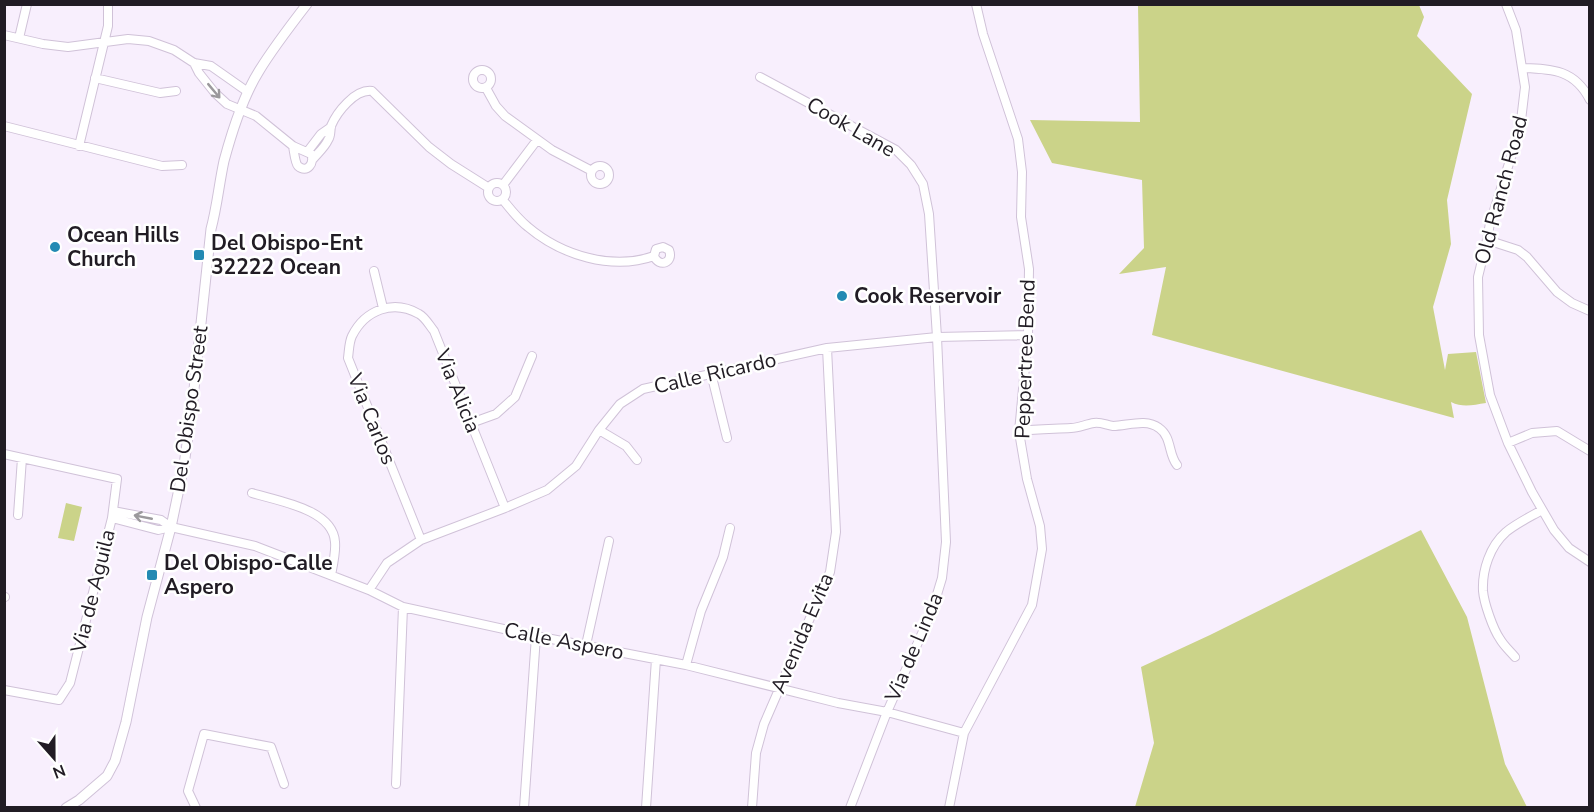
<svg xmlns="http://www.w3.org/2000/svg" width="1594" height="812" font-family="'Nunito Sans',sans-serif">
<style>
.green{fill:#cbd389}
.lines{fill:none;stroke-linecap:round;stroke-linejoin:round}
.minor-casing{stroke:#d0c2d8;stroke-width:10}
.major-casing{stroke:#d0c2d8;stroke-width:11}
.minor{stroke:#fff;stroke-width:8}
.major{stroke:#fff;stroke-width:9}
.oneway{stroke:#9b999c}
.poi-dot{fill:#238ab3;stroke:#fff;stroke-width:2}
.labels{text-anchor:middle;dominant-baseline:central;stroke-width:5;stroke-linejoin:round;paint-order:stroke}
.street-label{font-size:21px;fill:#211c24;stroke:#fff}
.poi-label{font-size:21px;font-weight:bold;fill:#211c24;stroke:#fff;text-anchor:start}
</style>
<rect width="100%" height="100%" fill="#f8effd"/>
<!-- green -->
<path class="green" d="M1138,5H1419L1424,17L1417,36L1472,94L1447,200L1451,244L1433,307L1445,370L1448,354L1476,352L1486,403C1473,405 1463,408 1451,402L1454,418L1152,335L1166,267L1119,274L1144,248L1142,180L1052,163L1030,120L1140,122Z
M66,503L82,507L74,541L58,538Z
M1421,530L1467,617L1505,764L1527,807H1135L1154,743L1141,667L1210,635Z"/>
<g class="lines">
<defs>
<path id="minor" d="M1506,4L1516,30L1525,87L1520,129L1490,223L1487,240L1478,277L1479,335L1490,395L1508,443L1532,492L1554,530L1569,548L1590,562
M4,35L43,44L68,47L128,39L149,41L174,50L194,63L211,66L248,92
M19,38L27,4
M194,63L199,73L215,93L227,104L256,116L293,146L311,154C315,163 307,174 298,166C295,163 294,151 293,146
M1523,68C1553,69 1575,70 1590,100
M473 79a9 9 0 1 1 18 0a9 9 0 1 1-18 0Z
M760,77L896,150L911,165L923,184L929,214L937,337L946,542L942,578L932,611L887,712L850,808
M95,78L160,93L176,91
M486,88L496,106L505,116L552,150L592,171
M4,126L162,166L182,165
M79,146L108,26V4
M308,151L321,134L331,127
M313,159C318,153 325,147 328,140C331,136 330,131 331,126C337,112 355,89 372,91L429,147L451,164L489,188
M591 175a9 9 0 1 1 18 0a9 9 0 1 1-18 0Z
M488 192a9 9 0 1 1 18 0a9 9 0 1 1-18 0Z
M503,185L537,140
M503,200C511,210 518,219 528,227C561,255 612,271 654,256L656,249L663,247L669,250C674,263 659,268 654,256
M1487,240L1518,250L1527,257L1557,292L1572,303L1590,311
M374,271L383,308
M711,373L727,438
M471,423L496,414L515,397L532,356
M599,430L626,446L637,460
M1020,431C1037,429 1054,429 1071,428C1079,428 1086,424 1094,423C1101,422 1106,425 1113,426C1127,426 1146,418 1159,428C1172,437 1168,454 1177,465
M1508,443L1532,433L1557,431L1590,451
M4,454L117,479L112,518L70,683L59,700L4,690
M252,493C278,501 333,509 335,542C336,552 333,565 331,575
M113,511L161,520L171,527L255,546L369,590L403,607L536,636L686,665L838,703L887,712L964,733
M18,515L22,458
M112,518L158,530L171,527
M421,540L348,358C349,351 349,342 352,336C365,310 393,299 419,314C425,317 429,325 434,331L505,508
M369,590L387,563L421,540L505,508L547,490L576,466L599,430L620,404L643,389L827,348L937,337L1028,335
M4,597H5
M586,645L609,541
M1515,657C1510,651 1504,646 1500,639C1493,629 1484,603 1483,591C1482,570 1490,546 1506,532C1517,523 1530,517 1542,510
M686,665L701,611L723,557L730,528
M396,784L403,607
M196,808L188,791L204,734L271,747L284,784
M524,808L536,636
M646,808L656,659
M752,808L756,753L764,724L830,572L836,532L827,348
M949,808L964,733L1032,605L1042,549L1040,526L1027,479L1019,432L1028,335L1029,269L1021,217L1022,172L1018,139L983,34L976,4"/>
<path id="major" d="M66,808L79,800L107,776L115,761L126,722L147,617L171,527L184,465L192,408L211,229C217,207 219,184 224,161C231,135 244,95 259,71C273,48 290,26 307,4"/>
</defs>
<!-- minor casing -->
<use href="#minor" class="minor-casing"/>
<!-- major casing -->
<use href="#major" class="major-casing"/>
<!-- minor -->
<use href="#minor" class="minor"/>
<!-- major -->
<use href="#major" class="major"/>
</g>
<!-- one-way arrows -->
<defs><path id="oneway-shaft" d="M-6 0H5M1.5-3L5.5 0L1.5 3" fill="none" stroke-width="1.6" stroke-linecap="round" stroke-linejoin="round" transform="scale(1.5)"/></defs>
<g class="oneway">
<use href="#oneway-shaft" transform="translate(214 91) rotate(50)"/>
<use href="#oneway-shaft" transform="translate(143 517) rotate(-169)"/>
</g>
<!-- markers -->
<g class="poi-dot">
<circle cx="55" cy="247" r="6"/>
<rect x="193" y="249" width="12" height="12" rx="3"/>
<circle cx="842" cy="296" r="6"/>
<rect x="146" y="569" width="12" height="12" rx="3"/>
</g>
<g class="labels">
<!-- street labels -->
<g class="street-label">
<text transform="translate(851 127) rotate(30)">Cook Lane</text>
<text transform="translate(1501 190) rotate(-75)">Old Ranch Road</text>
<text transform="translate(1025 359) rotate(-88)">Peppertree Bend</text>
<text transform="translate(715 373) rotate(-13)">Calle Ricardo</text>
<text transform="translate(458 391) rotate(68)">Via Alicia</text>
<text transform="translate(189 409) rotate(-82)">Del Obispo Street</text>
<text transform="translate(372 419) rotate(68)">Via Carlos</text>
<text transform="translate(93 591) rotate(-76)">Via de Aguila</text>
<text transform="translate(802 633) rotate(-67)">Avenida Evita</text>
<text transform="translate(564 641) rotate(11)">Calle Aspero</text>
<text transform="translate(914 647) rotate(-67)">Via de Linda</text>
</g>
<!-- poi labels -->
<g class="poi-label">
<text x="67" y="235">Ocean Hills<tspan x="67" dy="24">Church</tspan></text>
<text x="211" y="243">Del Obispo-Ent<tspan x="211" dy="24">32222 Ocean</tspan></text>
<text x="854" y="296">Cook Reservoir</text>
<text x="164" y="563">Del Obispo-Calle<tspan x="164" dy="24">Aspero</tspan></text>
</g>
</g>
<!-- border -->
<rect width="1594" height="812" fill="none" stroke="#211c24" stroke-width="12"/>
<!-- north arrow -->
<g transform="translate(54 758) rotate(159)" stroke="#ffffff" stroke-width="4.5" paint-order="stroke">
<path d="M0-4.5L10 22L0 15L-10 22Z" fill="#211c24"/>
<text y="-9" font-size="16" font-weight="bold" text-anchor="middle" fill="#211c24">N</text>
</g>
</svg>
